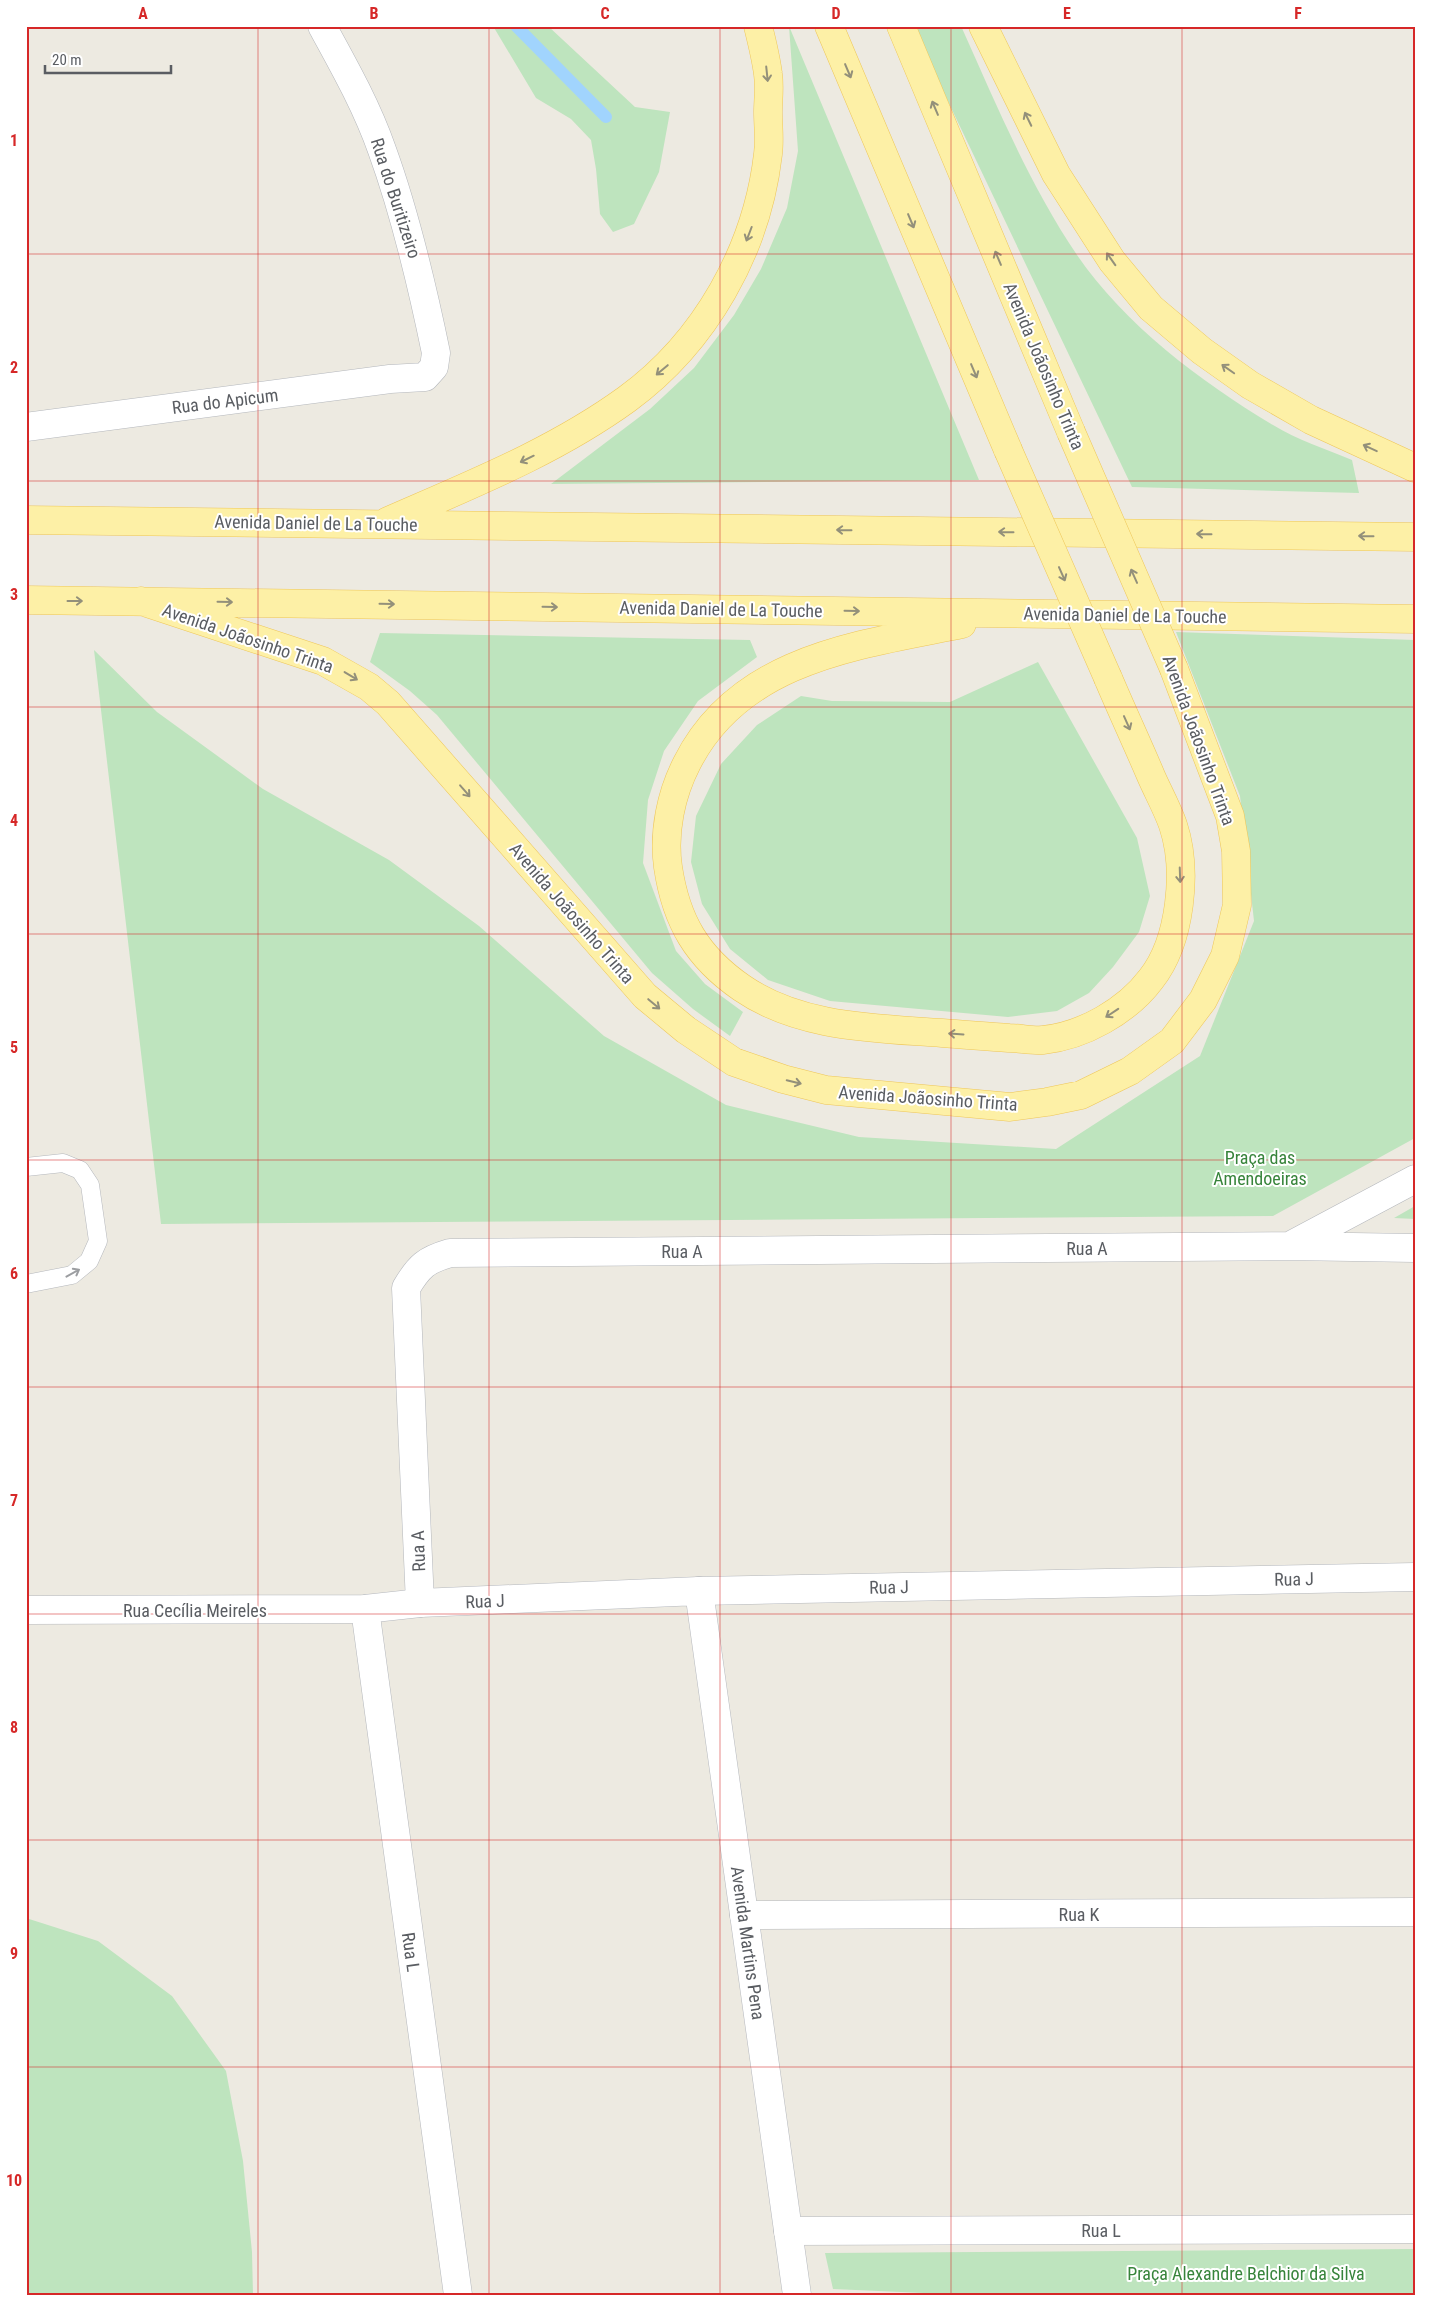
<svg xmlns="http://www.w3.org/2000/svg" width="1441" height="2321" font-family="'Roboto Condensed',sans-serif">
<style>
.green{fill:#bee4be}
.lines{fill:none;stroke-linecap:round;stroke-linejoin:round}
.stream{stroke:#a1d4fd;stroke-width:12}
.lane-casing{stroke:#b4b7bc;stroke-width:19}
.street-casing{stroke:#b4b7bc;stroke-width:29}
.secondary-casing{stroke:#b5b8be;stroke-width:29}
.primary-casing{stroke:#eec659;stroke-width:29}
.lane{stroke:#fff;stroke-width:18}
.street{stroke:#fff;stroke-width:28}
.secondary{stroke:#fff;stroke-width:28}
.primary{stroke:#fdf0a6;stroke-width:28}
.primary-bridge-casing{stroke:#eec659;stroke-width:29;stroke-linecap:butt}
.primary-bridge{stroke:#fdf0a6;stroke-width:28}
.oneway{stroke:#93907a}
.oneway2{stroke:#9c9ea1}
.grid{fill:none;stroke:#d62828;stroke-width:1;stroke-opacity:0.55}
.labels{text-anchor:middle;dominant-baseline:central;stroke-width:4;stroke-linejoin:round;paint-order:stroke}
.street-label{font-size:18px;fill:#5a5d62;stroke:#fff}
.park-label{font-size:18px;fill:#37843b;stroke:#fff}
.neatline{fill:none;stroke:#d62828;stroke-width:2}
.grid-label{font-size:16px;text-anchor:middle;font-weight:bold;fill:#d62828}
</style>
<rect width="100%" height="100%" fill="#edeae1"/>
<!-- green -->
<path class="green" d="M493,26H548L635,107L670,112L659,172L634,224L613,232L600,214L596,169L591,140L571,119L536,98Z
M789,26L979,480L551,484L650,409L694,368L734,315L761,269L787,208L798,151Z
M912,26H961C996,104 1029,184 1077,255C1125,325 1201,382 1273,425C1297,440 1326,449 1352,460L1359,493L1132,487Z
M1176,632L1415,640V1138L1273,1216L161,1224L94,650L157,712L263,789L389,860L479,926L604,1036L726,1105L859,1137L1056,1149L1200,1056L1254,921L1240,796Z
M380,633L750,640L757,657L698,701L664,751L648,800L643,863L676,951L705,984L743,1012L730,1036L693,1009L652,973L437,715L410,691L370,662Z
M1038,662L1137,838L1150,896L1139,932L1113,967L1089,993L1057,1011L1008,1017L830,1001L768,980L730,949L702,904L691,862L696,816L721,764L757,725L801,696L832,701L950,702Z
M1415,1206V1219L1394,1218Z
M26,1918L98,1941L172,1996L226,2071L243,2161L252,2252L253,2295H26Z
M1415,2249V2295H969L833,2289L825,2253Z"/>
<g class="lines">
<!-- stream -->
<path class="stream" d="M516,26L606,117"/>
<defs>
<path id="lane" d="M26,1167L63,1163L80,1170L90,1185L98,1241L89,1261L72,1275L26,1284"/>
<path id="street" d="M26,427L390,379L425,377L434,367L436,353C422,285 406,216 382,150C367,107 344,66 322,26
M1293,1244L1415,1179
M699,1591L1415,1577
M420,1603L406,1288C419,1266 426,1260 450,1253L1289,1246L1415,1248
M365,1609L458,2295
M744,1915L1415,1912
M788,2231L1415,2229"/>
<path id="secondary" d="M26,1610L365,1609L420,1603L699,1591L797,2295"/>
<path id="primary" d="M829,26L1008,450
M901,26L1071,432
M983,26L1056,174L1112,261L1151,308L1202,351L1250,385L1311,420L1415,468
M26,520L1415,537
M388,521C470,485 554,452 627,399C705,342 757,250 768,154C770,140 768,126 768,112C768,100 770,87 768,74C766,58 762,42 758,26
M26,600L1415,619
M141,601L323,661L369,687L388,703L645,996L686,1030L734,1062L783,1079L826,1090L1010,1107L1047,1102L1081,1095L1130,1071L1172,1041L1203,1000L1225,956L1237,905L1236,851L1230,816L1174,669
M962,624C859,645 740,658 687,763C671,794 663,832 668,867C676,921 697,957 742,988C800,1028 875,1028 942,1033C965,1035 987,1036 1009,1038C1020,1038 1032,1041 1043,1040C1083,1036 1127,1011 1151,979C1181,941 1188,870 1173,825C1167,808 1158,792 1151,776C1137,743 1122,711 1108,678"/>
</defs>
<!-- lane casing -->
<use href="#lane" class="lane-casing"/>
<!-- street casing -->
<use href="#street" class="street-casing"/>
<!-- secondary casing -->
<use href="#secondary" class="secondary-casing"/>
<!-- primary casing -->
<use href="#primary" class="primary-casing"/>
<!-- lane -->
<use href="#lane" class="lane"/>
<!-- street -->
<use href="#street" class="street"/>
<!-- secondary -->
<use href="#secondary" class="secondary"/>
<!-- primary -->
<use href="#primary" class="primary"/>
<defs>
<path id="primary-bridge" d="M1071,432L1174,669
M1008,450L1108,678"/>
</defs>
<!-- primary-bridge casing -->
<use href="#primary-bridge" class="primary-bridge-casing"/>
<!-- primary-bridge -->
<use href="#primary-bridge" class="primary-bridge"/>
</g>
<!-- one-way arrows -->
<defs><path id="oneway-shaft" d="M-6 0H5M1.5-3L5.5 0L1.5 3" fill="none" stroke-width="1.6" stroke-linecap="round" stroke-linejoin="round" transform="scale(1.25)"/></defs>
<g class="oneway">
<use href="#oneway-shaft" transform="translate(848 71) rotate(67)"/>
<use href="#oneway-shaft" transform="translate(767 74) rotate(84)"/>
<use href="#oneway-shaft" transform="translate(935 108) rotate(-113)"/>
<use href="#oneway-shaft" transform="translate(1028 119) rotate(-116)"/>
<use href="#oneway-shaft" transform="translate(911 221) rotate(67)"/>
<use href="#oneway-shaft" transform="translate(749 234) rotate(111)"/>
<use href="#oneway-shaft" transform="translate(998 258) rotate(-113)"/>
<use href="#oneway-shaft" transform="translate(1111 259) rotate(-125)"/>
<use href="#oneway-shaft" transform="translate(1228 369) rotate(-145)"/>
<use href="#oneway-shaft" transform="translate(662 370) rotate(140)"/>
<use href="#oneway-shaft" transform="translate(974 371) rotate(67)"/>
<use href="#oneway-shaft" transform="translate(1370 448) rotate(-155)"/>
<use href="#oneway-shaft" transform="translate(527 459) rotate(154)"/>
<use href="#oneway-shaft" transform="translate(844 530) rotate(-179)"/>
<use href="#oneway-shaft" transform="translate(1006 532) rotate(-179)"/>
<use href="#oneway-shaft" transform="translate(1204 534) rotate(-179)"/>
<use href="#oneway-shaft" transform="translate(1366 536) rotate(-179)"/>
<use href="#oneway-shaft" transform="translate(1062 574) rotate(66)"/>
<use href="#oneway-shaft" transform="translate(1134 576) rotate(-114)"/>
<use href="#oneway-shaft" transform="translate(75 601)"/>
<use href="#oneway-shaft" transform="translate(225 602) rotate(1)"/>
<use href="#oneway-shaft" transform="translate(387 604) rotate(1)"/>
<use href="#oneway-shaft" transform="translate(550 607) rotate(1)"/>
<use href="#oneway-shaft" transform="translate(852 611) rotate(1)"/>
<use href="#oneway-shaft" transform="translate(351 676) rotate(31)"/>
<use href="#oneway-shaft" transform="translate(1127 723) rotate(66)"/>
<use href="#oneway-shaft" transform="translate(465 791) rotate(49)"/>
<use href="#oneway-shaft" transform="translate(1180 875) rotate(88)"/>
<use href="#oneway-shaft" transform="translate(654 1004) rotate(40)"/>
<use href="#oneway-shaft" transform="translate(1112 1013) rotate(146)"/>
<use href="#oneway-shaft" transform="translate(956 1034) rotate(-176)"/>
<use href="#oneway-shaft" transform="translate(794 1082) rotate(14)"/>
</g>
<use class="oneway2" href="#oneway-shaft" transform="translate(73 1273) rotate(-29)"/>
<!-- grid -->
<path class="grid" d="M258,26V2295M489,26V2295M720,26V2295M951,26V2295M1182,26V2295M26,254H1415M26,481H1415M26,707H1415M26,934H1415M26,1160H1415M26,1387H1415M26,1614H1415M26,1840H1415M26,2067H1415"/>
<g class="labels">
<!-- street labels -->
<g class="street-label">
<text transform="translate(396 198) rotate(72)">Rua do Buritizeiro</text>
<text transform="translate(1044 366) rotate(67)">Avenida Joãosinho Trinta</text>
<text transform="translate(225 401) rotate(-7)">Rua do Apicum</text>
<text transform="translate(316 523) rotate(1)">Avenida Daniel de La Touche</text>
<text transform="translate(721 609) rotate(1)">Avenida Daniel de La Touche</text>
<text transform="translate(1125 615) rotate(1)">Avenida Daniel de La Touche</text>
<text transform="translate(248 638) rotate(19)">Avenida Joãosinho Trinta</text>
<text transform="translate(1199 740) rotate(70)">Avenida Joãosinho Trinta</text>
<text transform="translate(572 913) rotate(49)">Avenida Joãosinho Trinta</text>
<text transform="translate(928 1098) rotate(4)">Avenida Joãosinho Trinta</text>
<text x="1087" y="1248">Rua A</text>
<text x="682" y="1251">Rua A</text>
<text transform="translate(418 1551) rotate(-92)">Rua A</text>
<text transform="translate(1294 1579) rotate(-1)">Rua J</text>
<text transform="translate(889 1587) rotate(-1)">Rua J</text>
<text transform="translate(485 1601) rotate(-2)">Rua J</text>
<text x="195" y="1610">Rua Cecília Meireles</text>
<text x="1079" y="1914">Rua K</text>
<text transform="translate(748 1943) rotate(82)">Avenida Martins Pena</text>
<text transform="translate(411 1952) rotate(82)">Rua L</text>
<text x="1101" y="2230">Rua L</text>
</g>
<!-- park labels -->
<g class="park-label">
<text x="1260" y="1157">Praça das<tspan x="1260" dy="21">Amendoeiras</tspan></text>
<text x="1246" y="2273">Praça Alexandre Belchior da Silva</text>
</g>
</g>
<!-- border -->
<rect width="1441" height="2321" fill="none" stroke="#ffffff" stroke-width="55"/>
<!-- scale -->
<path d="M45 65v8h126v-8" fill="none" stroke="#5a5d62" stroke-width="2.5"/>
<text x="52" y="65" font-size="15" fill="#5a5d62" stroke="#ffffff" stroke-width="4" paint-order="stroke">20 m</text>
<rect x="28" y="28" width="1386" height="2266" class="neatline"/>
<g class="grid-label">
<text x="143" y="19">A</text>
<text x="374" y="19">B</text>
<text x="605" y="19">C</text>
<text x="836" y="19">D</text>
<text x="1067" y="19">E</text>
<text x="1298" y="19">F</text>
<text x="14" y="146">1</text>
<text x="14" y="373">2</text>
<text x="14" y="600">3</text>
<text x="14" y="826">4</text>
<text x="14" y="1053">5</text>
<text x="14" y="1279">6</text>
<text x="14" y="1506">7</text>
<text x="14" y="1733">8</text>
<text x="14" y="1959">9</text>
<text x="14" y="2186">10</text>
</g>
</svg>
